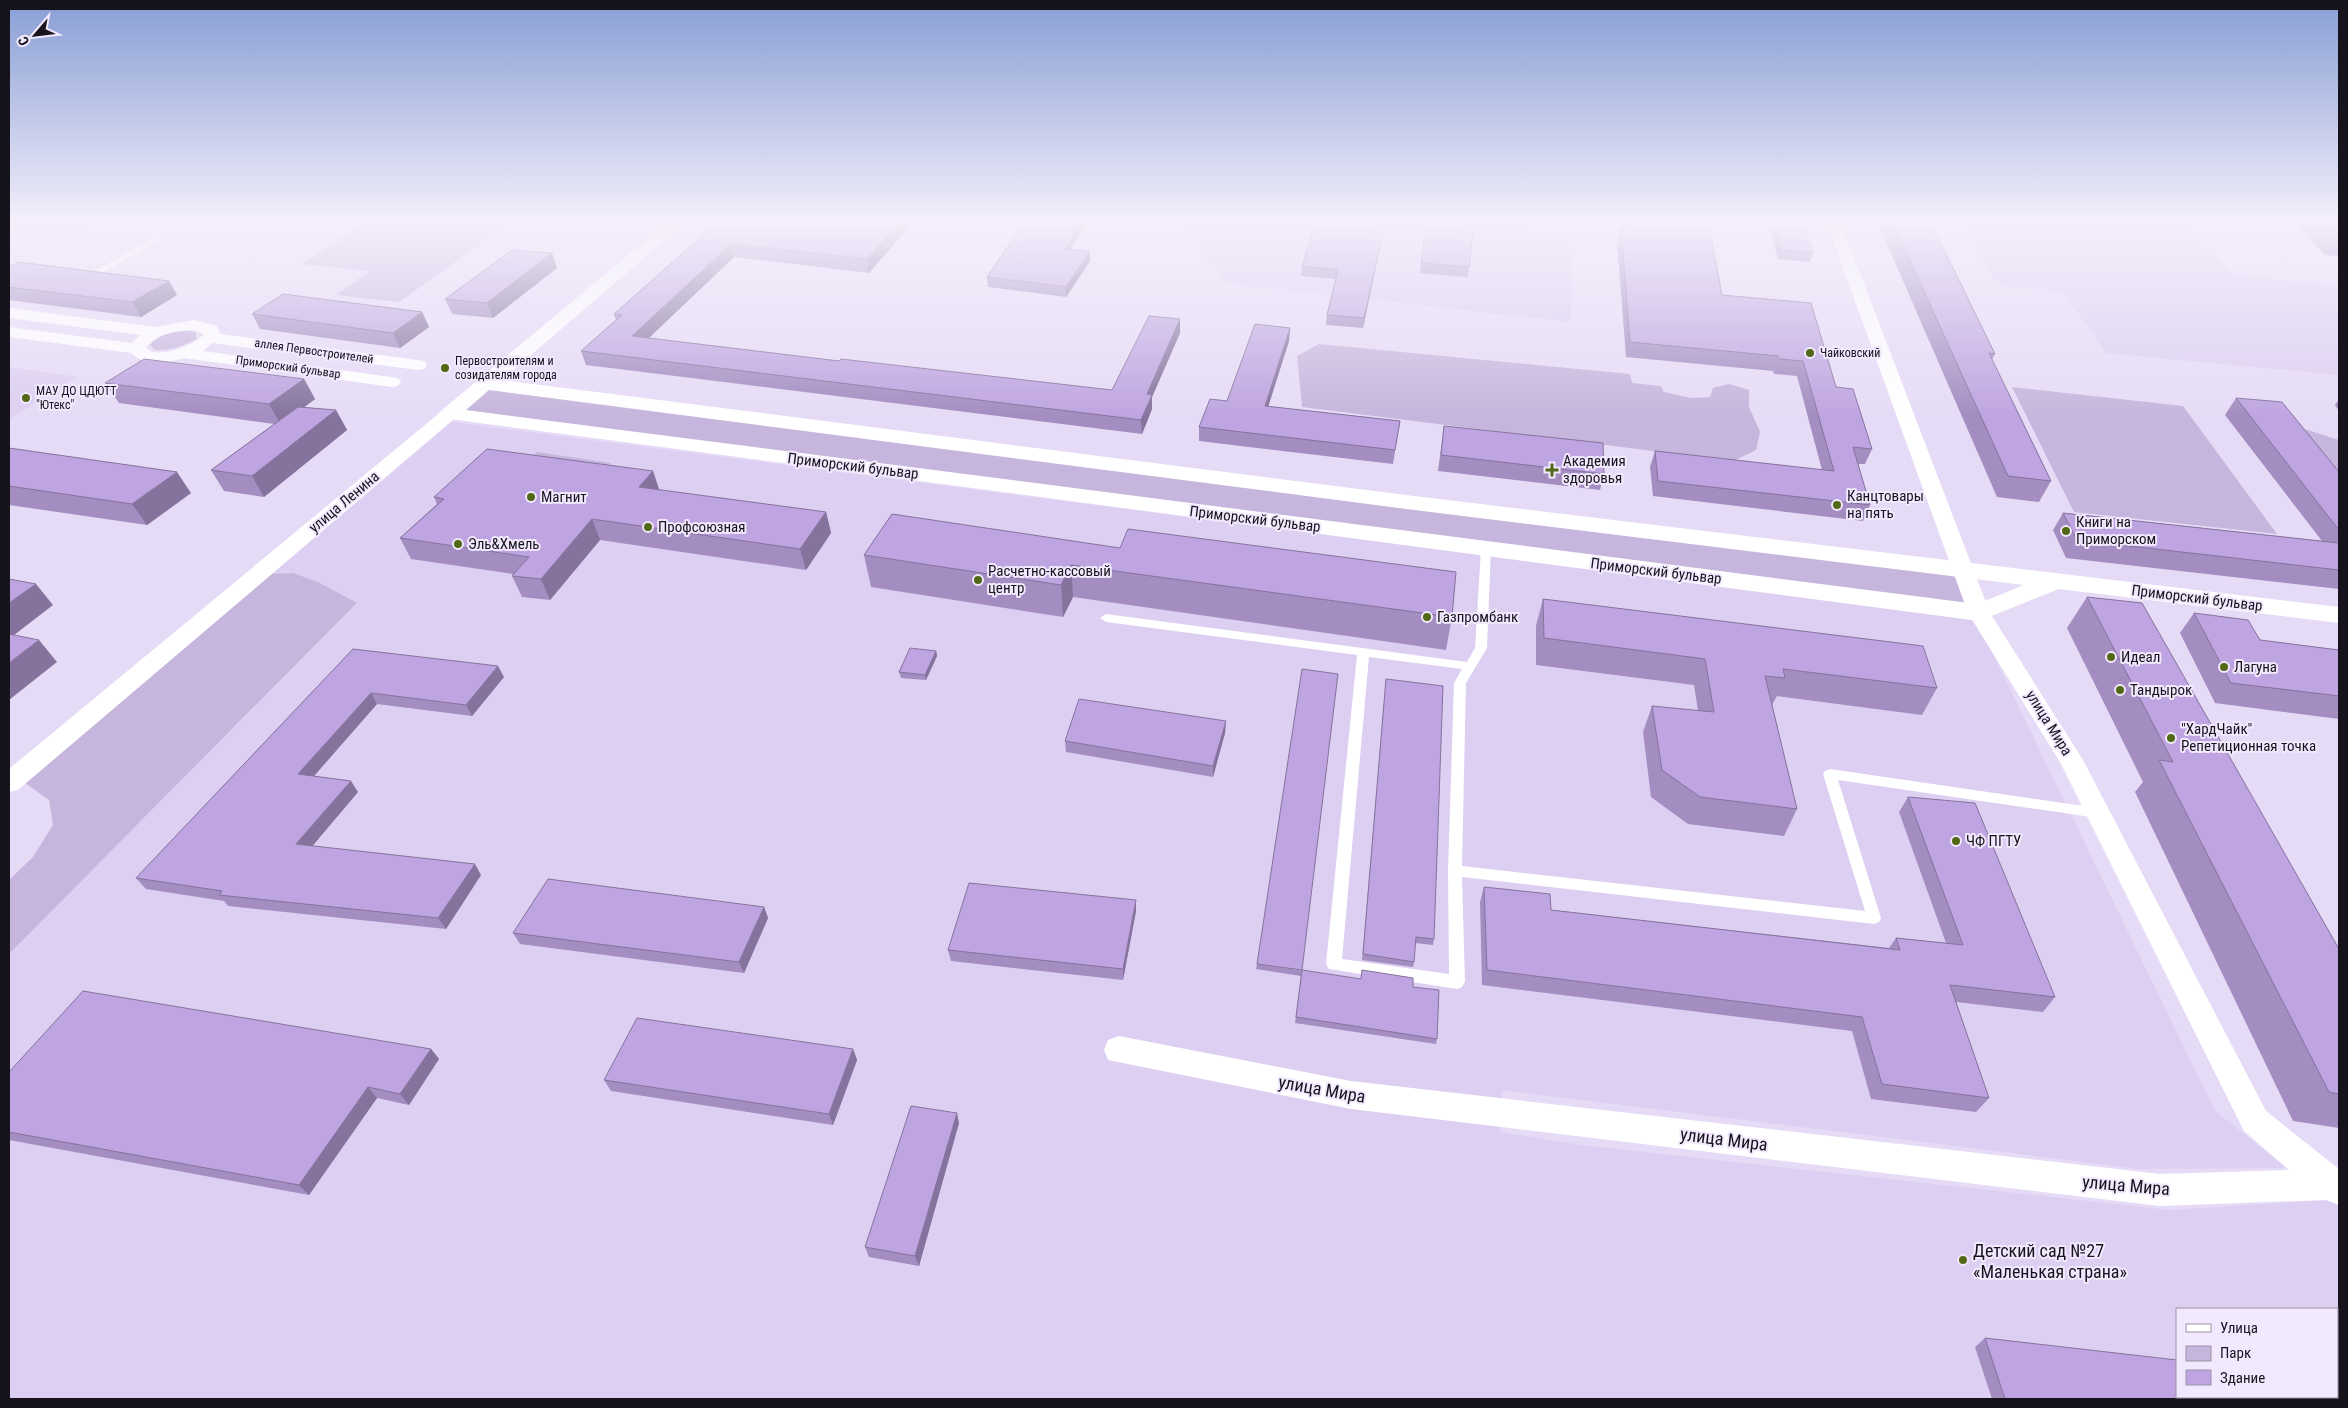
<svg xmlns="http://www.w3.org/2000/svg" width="2348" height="1408" font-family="'Roboto Condensed',sans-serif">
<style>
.built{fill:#ddcff1;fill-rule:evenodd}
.green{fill:#c6b5dc}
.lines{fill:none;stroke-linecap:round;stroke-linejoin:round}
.lane{fill:#fff;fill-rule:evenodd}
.street{fill:#fff;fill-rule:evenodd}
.secondary{fill:#fff;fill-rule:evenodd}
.wall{fill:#a38dc1}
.shaded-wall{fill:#85739d}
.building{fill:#bea4e0;stroke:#85739d}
.poi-dot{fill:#516817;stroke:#f2e9ff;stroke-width:2}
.labels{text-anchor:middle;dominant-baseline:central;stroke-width:4;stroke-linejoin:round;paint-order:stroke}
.far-street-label{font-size:12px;fill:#17131c;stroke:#f2e9ff}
.far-poi-label{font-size:12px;fill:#17131c;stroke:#f2e9ff;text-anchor:start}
.poi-label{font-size:15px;fill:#17131c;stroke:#f2e9ff;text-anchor:start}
.street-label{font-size:15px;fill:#17131c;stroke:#f2e9ff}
.near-street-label{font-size:18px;fill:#17131c;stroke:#f2e9ff}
.near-poi-label{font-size:18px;fill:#17131c;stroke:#f2e9ff;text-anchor:start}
</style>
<rect width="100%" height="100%" fill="#e6dbf6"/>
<!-- built -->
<path class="built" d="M9,221H106L61,244L9,240Z
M1177,221H1474L1572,231L1571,322L1226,283Z
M1962,221H2182L2186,223L2232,275L2339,286V375L2106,353L2063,292L1997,284Z
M9,367L78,377L9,419Z
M452,422L1976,619L2215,1111L2287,1168L2140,1169L1502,1090L1500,1132L1582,1145L2170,1210L2329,1200L2339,1207V1399H9V954L357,604L318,582L293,573L272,574ZM2177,1309H2337V1397H2177Z"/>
<!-- green -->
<path class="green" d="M368,221H513L399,302L336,295L370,271L301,264Z
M186,330L196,333V339C182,347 171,350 155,350L150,345C159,334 171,332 186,330Z
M1319,344L1630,374L1632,383L1661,386L1664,392L1691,398L1710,397L1713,388L1729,384L1749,390V407L1760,432L1756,450L1733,461L1302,407L1297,356Z
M487,384L1962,570L1979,613L449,414Z
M2012,387L2183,406L2277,534L2074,512Z
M2282,422L2339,440V492Z
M537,452L611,463L601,474L524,464Z
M293,573L318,582L357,603L9,954V880L33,857L53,825L49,800L25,783L272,574Z"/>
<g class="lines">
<!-- lane -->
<path class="lane" d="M156,237L163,239L94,277L87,275Z
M1486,546L1491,549L1487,648L1466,683L1462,866L1865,911L1823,774L1825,771L1830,769L2098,808L2103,809L2105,813L2103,817L2098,818L1838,780L1881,918L1879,922L1874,924L1462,877L1465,982L1462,987L1457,989L1329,969L1326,964L1357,655L1106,622L1100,618L1106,614L1467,662L1475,648L1481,549ZM1369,657L1462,669L1454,683L1448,871L1449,974L1342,959Z"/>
<!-- street -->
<path class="street" d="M1826,221H1840L1990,613L2083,760L2266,1111L2339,1169V1205L2326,1200L2160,1206L1351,1109L1108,1060L1104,1050L1108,1040L1119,1036L1351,1081L2160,1174L2289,1170L2244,1131L2060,762L1968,613Z
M9,308L156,327L194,320L217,326L220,334L418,360L424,361L427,365L424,369L418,370L213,343L203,351L398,378L401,382L398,386L392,387L184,358C168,363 144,367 132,353L9,337V327L132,343L140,335L9,318ZM194,330L204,334C195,345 158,360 146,348C156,333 177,331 194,330Z
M449,409L455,410L458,414L455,418L18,790L9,792V769L443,410Z"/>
<!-- secondary -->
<path class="secondary" d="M669,221H687L502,380L1406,495L2339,607V623L2059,589L1979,621L442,418L438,414L442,410ZM489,390L1406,509L2024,585L1977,604L466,410Z"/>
</g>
<!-- wall -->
<path class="wall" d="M719,221H914L869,273L734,257L649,338L839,361L1112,390L1180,319V333L1152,397V409L1142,434L586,365L581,351L616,320L614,314Z
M1087,221L1070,249L1090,261L1066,297L988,287L987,277Z
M1316,221H1346L1344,229L1381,242L1363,328L1326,325L1327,315L1336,279L1301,276L1302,266Z
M1622,221H1708L1722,295L1836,387L1872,449L1865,464H1858L1870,505L1863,521L1653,496L1650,467L1655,451L1822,470L1797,376L1774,374L1773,371L1626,357L1617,241L1621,227L1624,228Z
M1767,221H1803L1813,253L1810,262L1778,259Z
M1877,221H1930L1995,354L1992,360L2051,481L2039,502L1997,497Z
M2293,221H2339V256L2325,255Z
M1426,229L1469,267L1468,277L1420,273Z
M552,253L557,268L493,318L452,314L445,299Z
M9,267L177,295L141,317L9,300Z
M422,312L429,327L400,348L260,329L252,314Z
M1290,328L1289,341L1268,406L1400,421L1393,464L1199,441V427L1227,401Z
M304,379L315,399L304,407L336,410L347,430L264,497L224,491L211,470L274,424L119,403L105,383Z
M2236,398L2339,472V589L2066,558L2053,530L2063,513L2322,541L2225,415Z
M2339,399V411L2335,405Z
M1444,426L1604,474L1600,490L1438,471Z
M9,448L191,493L147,525L9,505Z
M653,471L659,490L826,512L831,533L806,570L600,540L550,600L522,597L512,576L513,574L411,559L400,538L437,504L434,497Z
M892,514L1452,617L1446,650L1073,597L1063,617L871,587L864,555Z
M2087,597L2339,949V1128L2293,1121L2135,792L2143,782L2067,628Z
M1543,599L1937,688L1922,715L1777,696L1772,705L1797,809L1784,836L1688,824L1651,797L1643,732L1652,706L1698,711L1694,685L1536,665V626Z
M2194,613L2260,640L2339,650V719L2215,703L2180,633Z
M353,649L504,677L472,716L377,704L314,776L358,792L312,846L481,875L446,929L228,906L224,901L146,889L136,878Z
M936,651L937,656L926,680L901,678L899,672Z
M1386,679L1434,939L1433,945L1415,943L1414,962L1413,967L1362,960Z
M1226,721L1225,733L1213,777L1066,752L1065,741Z
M1908,797L2055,997L2043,1012L1956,1002L1989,1098L1976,1112L1871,1099L1852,1031L1482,985L1480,902L1484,887L1551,910L1889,948L1896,938L1946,943L1899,812Z
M764,907L768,918L744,973L520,944L513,933Z
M1136,911L1123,980L951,961L948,950Z
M1257,964L1361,979L1362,970L1413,987L1437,1039L1436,1044L1295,1023L1301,976L1256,969Z
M431,1049L439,1059L409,1105L377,1098L309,1195L9,1140V1072Z
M853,1049L857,1060L833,1125L611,1091L604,1080Z
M959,1123L919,1266L869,1257L865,1247Z
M1985,1338L2301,1399H1992L1975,1347Z"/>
<!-- shaded-wall -->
<path class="shaded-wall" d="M901,221H914L869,273L867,259Z
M1081,221H1087L1066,258L1065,249Z
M1345,221H1346V224L1342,238L1343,229Z
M1383,233L1381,242L1363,328L1364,318Z
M731,244L734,257L637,349L632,336Z
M1090,251V261L1066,297V287Z
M552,253L557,268L493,318L487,303Z
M169,281L177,295L141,317L132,302Z
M422,312L429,327L400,348L393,333Z
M1180,319V333L1152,397V409L1142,434L1141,420L1147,394Z
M1290,328L1289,341L1264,420L1265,406Z
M304,379L315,399L281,425L269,404Z
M336,410L347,430L264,497L252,476Z
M653,471L660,492L639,487Z
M177,472L191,493L147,525L132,504Z
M826,512L831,533L806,570L800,549Z
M592,519L600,540L550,600L541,579Z
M1071,565L1073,597L1063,617L1061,585Z
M36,584L53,605L9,639V603Z
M39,640L57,662L9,700V663Z
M936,651L937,656L926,680L925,675Z
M498,666L504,677L472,716L466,705Z
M371,693L377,704L306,785L298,774Z
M1226,721L1225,733L1213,777V766Z
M351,781L358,792L304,856L296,844Z
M475,864L481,875L446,929L438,918Z
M1136,900V911L1123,980V969Z
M764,907L768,918L744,973L739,962Z
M431,1049L439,1059L409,1105L400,1094Z
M853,1049L857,1060L833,1125L829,1114Z
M368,1087L377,1098L309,1195L299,1185Z
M957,1113L959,1123L919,1266L915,1256Z"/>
<!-- building -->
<path class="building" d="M719,221H901L867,259L731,244L632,336L839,361L841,359L1112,390L1149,316L1180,319L1147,394L1152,395L1141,420L581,351L622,315L614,314Z
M1025,221H1081L1065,249L1090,251L1066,287L987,277Z
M1316,221H1345L1343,229L1383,233L1364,318L1327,315L1338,270L1302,266Z
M1629,221H1708L1722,295L1811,303L1836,387L1853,389L1872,449L1853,447L1870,505L1658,481L1655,451L1834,471L1803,361L1779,359L1778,356L1630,342L1621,227L1631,228Z
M1773,221H1803L1813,253L1781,250Z
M1892,221H1930L1995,354L1989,353L2051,481L2008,476Z
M1426,229L1473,233L1469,267L1421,263Z
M512,250L552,253L487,303L445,299Z
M19,262L169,281L132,302L9,287V267Z
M283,294L422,312L393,333L252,314Z
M1255,324L1290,328L1265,406L1400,421L1395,450L1199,427L1210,399L1227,401Z
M144,359L304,379L269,404L105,383Z
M2236,398L2282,402L2339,472V530Z
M298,407L336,410L252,476L211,470Z
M1444,426L1603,443L1604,474L1441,455Z
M9,448L177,472L132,504L9,486Z
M487,449L653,471L639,487L826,512L800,549L592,519L541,579L512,576L529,557L400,538L444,499L434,497Z
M2063,513L2339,543V570L2077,540Z
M892,514L1120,548L1128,529L1456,572L1452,617L1071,565L1061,585L864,555Z
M9,579L36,584L9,603Z
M2087,597L2142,603L2339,949V1094L2329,1092L2159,760L2173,762Z
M1543,599L1923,646L1937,688L1783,669L1785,678L1765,676L1797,809L1700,797L1662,770L1652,706L1714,712L1705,659L1544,638Z
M2194,613L2248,620L2260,640L2339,650V696L2231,683Z
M9,634L39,640L9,663Z
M910,648L936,651L925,675L899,672Z
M353,649L498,666L466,705L371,693L298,774L351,781L296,844L475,864L438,918L219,895L222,891L136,878Z
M1302,669L1338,674L1302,970L1257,964Z
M1386,679L1443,686L1434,939L1416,937L1414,962L1363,954Z
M1079,699L1226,721L1213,766L1065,741Z
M1908,797L1975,803L2055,997L1950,985L1989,1098L1882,1084L1862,1017L1487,970L1484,887L1550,894L1551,910L1900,950L1896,938L1963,945Z
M548,879L764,907L739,962L513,933Z
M969,883L1136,900L1123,969L948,950Z
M1302,970L1361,979L1362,970L1413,978V987L1439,990L1437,1039L1296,1017Z
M83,991L431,1049L400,1094L368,1087L299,1185L9,1132V1072Z
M637,1018L853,1049L829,1114L604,1080Z
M911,1106L957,1113L915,1256L865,1247Z
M1985,1338L2177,1360V1397H2300L2301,1399H2005Z"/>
<!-- sky -->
<linearGradient id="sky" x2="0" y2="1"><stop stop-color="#879ed4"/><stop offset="0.53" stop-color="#f4effb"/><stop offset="1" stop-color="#f4effb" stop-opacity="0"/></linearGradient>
<rect width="2348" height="418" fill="url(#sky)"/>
<!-- markers -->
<g class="poi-dot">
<circle cx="1810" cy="353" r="5"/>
<circle cx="445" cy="368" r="5"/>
<circle cx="26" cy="398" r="5"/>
<path d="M1549.5 462.5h5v5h5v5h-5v5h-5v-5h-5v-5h5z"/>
<circle cx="531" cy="497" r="5"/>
<circle cx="1837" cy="505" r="5"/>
<circle cx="648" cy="527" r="5"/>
<circle cx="2066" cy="531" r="5"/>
<circle cx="458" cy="544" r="5"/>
<circle cx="978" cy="580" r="5"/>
<circle cx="1427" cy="617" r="5"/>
<circle cx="2111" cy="657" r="5"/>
<circle cx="2224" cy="667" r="5"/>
<circle cx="2120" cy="690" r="5"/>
<circle cx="2171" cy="738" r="5"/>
<circle cx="1956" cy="841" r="5"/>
<circle cx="1963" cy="1260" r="5"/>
</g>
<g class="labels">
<!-- far-street labels -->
<g class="far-street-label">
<text transform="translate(314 351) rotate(8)">аллея Первостроителей</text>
<text transform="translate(288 367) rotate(8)">Приморский бульвар</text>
</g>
<!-- far-poi labels -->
<g class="far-poi-label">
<text x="1820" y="353">Чайковский</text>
<text x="455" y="361">Первостроителям и<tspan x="455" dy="14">созидателям города</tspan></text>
<text x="36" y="391">МАУ ДО ЦДЮТТ<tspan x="36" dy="14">"Ютекс"</tspan></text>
</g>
<!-- poi labels -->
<g class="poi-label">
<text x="1563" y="461">Академия<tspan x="1563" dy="17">здоровья</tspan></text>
<text x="1847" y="496">Канцтовары<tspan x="1847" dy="17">на пять</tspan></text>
<text x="541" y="497">Магнит</text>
<text x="2076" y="522">Книги на<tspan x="2076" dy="17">Приморском</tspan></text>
<text x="658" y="527">Профсоюзная</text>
<text x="468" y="544">Эль&amp;Хмель</text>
<text x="988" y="571">Расчетно-кассовый<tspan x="988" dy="17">центр</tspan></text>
<text x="1437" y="617">Газпромбанк</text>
<text x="2121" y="657">Идеал</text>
<text x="2234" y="667">Лагуна</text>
<text x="2130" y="690">Тандырок</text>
<text x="2181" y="729">"ХардЧайк"<tspan x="2181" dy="17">Репетиционная точка</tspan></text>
<text x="1966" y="841">ЧФ ПГТУ</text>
</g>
<!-- street labels -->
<g class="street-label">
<text transform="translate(853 466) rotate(7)">Приморский бульвар</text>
<text transform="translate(344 502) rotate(-40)">улица Ленина</text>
<text transform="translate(1255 519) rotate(7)">Приморский бульвар</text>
<text transform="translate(1656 571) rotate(7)">Приморский бульвар</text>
<text transform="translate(2197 598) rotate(7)">Приморский бульвар</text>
<text transform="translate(2049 723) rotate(58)">улица Мира</text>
</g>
<!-- near-street labels -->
<g class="near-street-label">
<text transform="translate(1322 1089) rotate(10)">улица Мира</text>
<text transform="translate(1724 1139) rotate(7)">улица Мира</text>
<text transform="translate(2126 1185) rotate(5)">улица Мира</text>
</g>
<!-- near-poi labels -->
<g class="near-poi-label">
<text x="1973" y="1250">Детский сад №27<tspan x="1973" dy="21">«Маленькая страна»</tspan></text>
</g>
</g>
<!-- border -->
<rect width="2348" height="1408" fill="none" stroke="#17131c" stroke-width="20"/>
<!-- legend -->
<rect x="2176" y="1308" width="162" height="90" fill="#f2e9ff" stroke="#9a93a4"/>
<rect x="2186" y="1324" width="25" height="8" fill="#ffffff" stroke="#9a93a4"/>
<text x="2220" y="1333" font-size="15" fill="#17131c">Улица</text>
<rect x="2186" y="1346" width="25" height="15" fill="#c6b5dc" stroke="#9a93a4"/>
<text x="2220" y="1358" font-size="15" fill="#17131c">Парк</text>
<rect x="2186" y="1370" width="25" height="15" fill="#bea4e0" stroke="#9a93a4"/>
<text x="2220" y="1383" font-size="15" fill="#17131c">Здание</text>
<!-- north arrow -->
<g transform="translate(35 35) rotate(242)" stroke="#f2e9ff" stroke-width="4" paint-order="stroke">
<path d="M0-4L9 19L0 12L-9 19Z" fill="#17131c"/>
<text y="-8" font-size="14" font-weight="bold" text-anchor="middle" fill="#17131c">С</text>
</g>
</svg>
